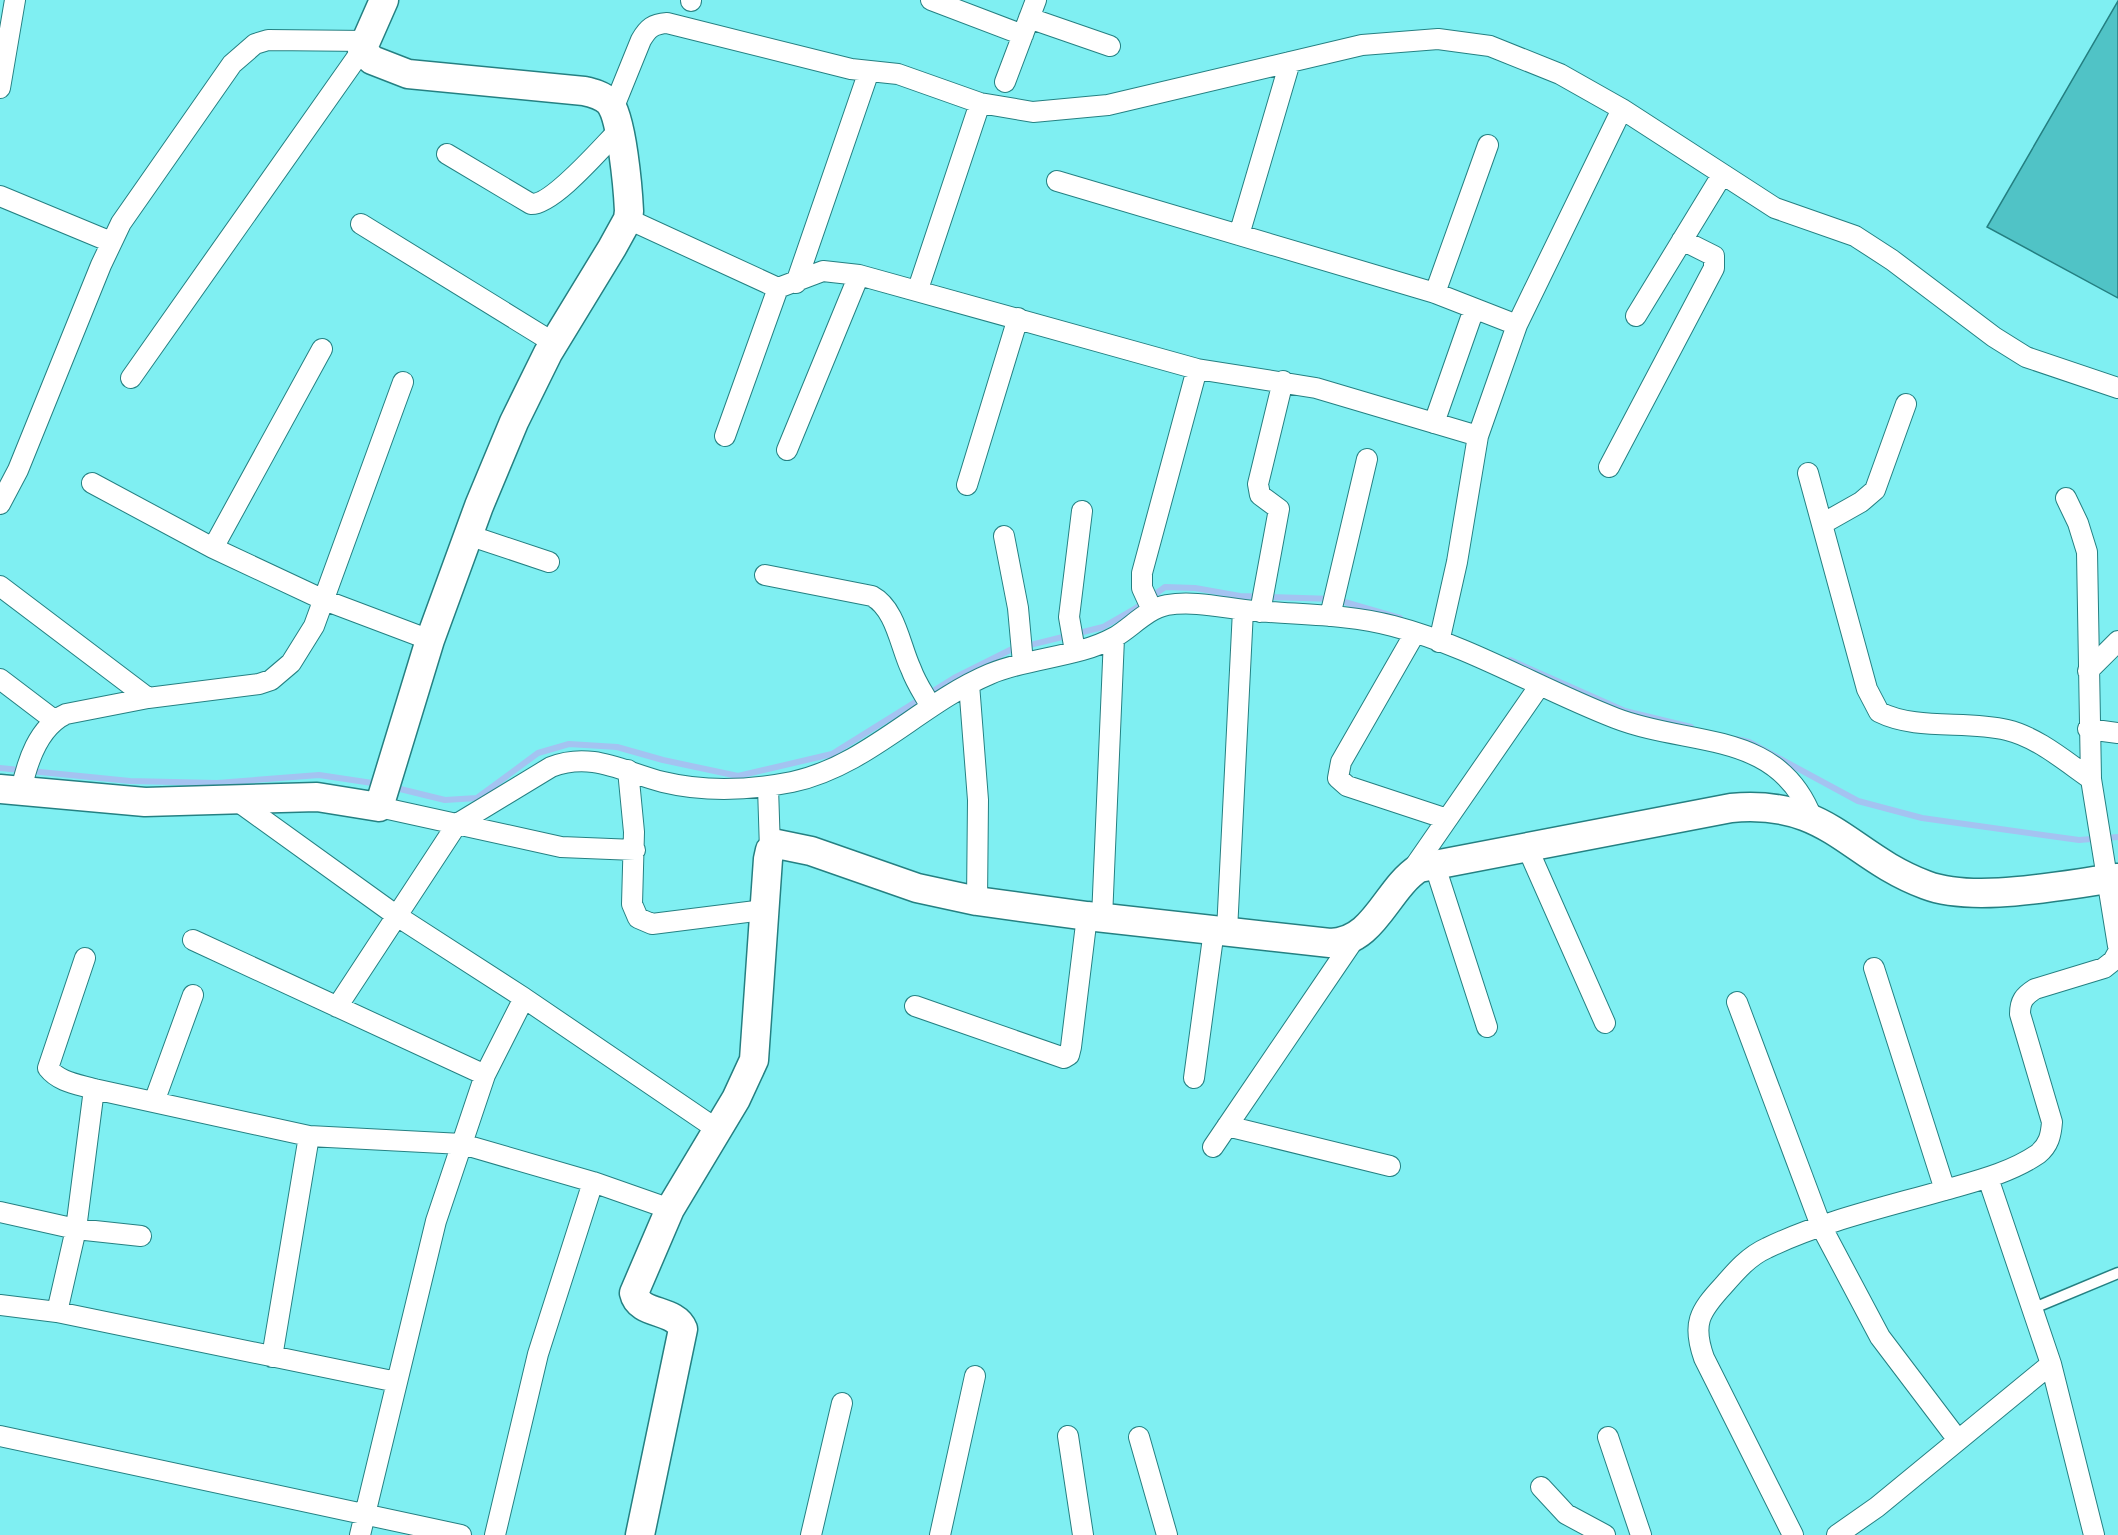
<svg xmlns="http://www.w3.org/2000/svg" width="2118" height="1535" font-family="'Fira Sans Condensed',sans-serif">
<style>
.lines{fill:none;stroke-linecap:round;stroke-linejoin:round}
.stream{stroke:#a4c3f1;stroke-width:6}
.building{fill:#50c3c6;stroke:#247f81;stroke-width:1.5}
.lane-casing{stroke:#258082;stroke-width:13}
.street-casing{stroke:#258082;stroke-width:22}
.secondary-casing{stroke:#258082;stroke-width:31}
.lane{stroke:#fff;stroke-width:10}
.street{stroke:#fff;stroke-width:20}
.secondary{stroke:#fff;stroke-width:28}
</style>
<rect width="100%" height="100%" fill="#7feff2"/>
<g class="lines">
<!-- stream -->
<path class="stream" d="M1510,660L1625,711L1691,727
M1736,739L1749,742L1858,801L1922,818L2079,840L2118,837
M0,768L130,781L217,783L319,775L379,784
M392,787L445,800L477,798L538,753L569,744L617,747L663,760L738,776L832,754L954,678L1010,650L1103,627L1136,608L1165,587L1195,588L1240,596L1334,599L1400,618"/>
</g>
<!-- building -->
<path class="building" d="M2118,1V298L1987,227Z"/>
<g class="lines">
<defs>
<path id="lane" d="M2034,1308L2118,1273"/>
<path id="street" d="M931,0L1023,35
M691,1V0
M1029,18L1110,46
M1005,82L1036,0
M0,88L15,0
M613,109L641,40C648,28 653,24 667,23L851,69L898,74L980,103L1033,112L1108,105L1362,45L1438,39L1490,46L1560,74L1622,109L1775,208L1855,236L1892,260L1994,337L2026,357L2118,388
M447,154L531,204C553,205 601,148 619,130
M1057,181L1435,293L1517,325
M0,196L111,242
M628,219L778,288L823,271L859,275L1197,369L1316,388L1478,436
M361,224L554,343
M1239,235L1290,62
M796,283L869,71
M918,289L980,103
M1435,293L1488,145
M1636,316L1722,175
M131,378L362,50
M1434,423L1474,309
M725,436L778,288
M787,450L859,275
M1609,467L1714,268V256L1682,240
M1808,473L1867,689L1879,712C1917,731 1966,720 2007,730C2037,737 2065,761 2091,779
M92,483L213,548L324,600L430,640
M967,485L1018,318
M2066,498L2078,523L2087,552L2091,779L2118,946
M0,504L18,470L101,265L121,223L232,64L255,44L268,40L367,41
M1822,524L1861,502L1875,490L1906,404
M468,535L549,562
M1004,536L1018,608L1023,663
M213,548L322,349
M765,575L872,596C896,609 900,646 911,669C916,683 924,694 931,707
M0,586L148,698
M1152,610L1142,588V573L1197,369
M1260,612L1279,509L1260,495L1258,484L1283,381
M1330,616L1367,459
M1415,633L1341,762L1338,778L1347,786L1447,819
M1439,642L1457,562L1478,436L1517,325L1622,109
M1075,651L1069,617L1082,511
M2088,671L2118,641
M0,679L54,720
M969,684L978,800L977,901
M2088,729L2118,733
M628,770L634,832L632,904L638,918L652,924L764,910
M768,787L770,850
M21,791C27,762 38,727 66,714L148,698L259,684L271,680L291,663L314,626L403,382
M236,800L397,916L524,998L718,1130
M379,807L561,847L635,850
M1527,847L1605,1023
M1434,863L1487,1027
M1410,873L1540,685
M1102,918L1114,638
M1227,931L1243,610
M193,940L485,1075
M85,958L48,1068C59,1082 77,1084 94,1089L309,1136L462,1144L593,1182L670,1209
M1874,968L1945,1190
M1737,1002L1821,1226L1880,1337L1958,1440
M915,1006L1064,1058L1069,1055L1071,1047L1087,916
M337,1007L457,824L551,767C592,751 623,772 663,782C704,792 751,790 792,782C867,766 921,703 990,674C1030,657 1077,658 1115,637C1132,627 1147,609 1167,605C1196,600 1228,609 1256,611C1302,615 1348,614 1393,626C1470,646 1540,689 1615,718C1689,747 1778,729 1812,818
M1194,1078L1214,930
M154,1102L193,995
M1227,1126L1390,1166
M1213,1147L1355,938
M1988,1178L2051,1364L2094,1535
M0,1212L76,1229L141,1236
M0,1305L57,1312L397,1382
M57,1312L76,1229L94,1089
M272,1357L309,1136
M0,1436L461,1535
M1068,1436L1083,1535
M1139,1437L1167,1535
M1608,1437L1641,1535
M1541,1487L1566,1514L1605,1535
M360,1535L436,1221L485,1075L524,998
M495,1535L538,1354L593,1182
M811,1535L842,1403
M940,1535L975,1376
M1793,1535L1704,1358C1692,1324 1699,1312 1723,1286C1736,1271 1749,1256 1767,1248C1823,1221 1886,1207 1945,1190C1976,1181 2010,1173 2038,1154C2049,1145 2051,1135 2052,1122L2020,1014C2020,1001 2024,996 2035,989L2104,968L2113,961L2118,952
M1837,1535L1877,1507L2051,1364"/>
<path id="secondary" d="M0,789L145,802L317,797L379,807L430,640L479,506L514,422L548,353L612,248L628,219L629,211C628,190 622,117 609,102C602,95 593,93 584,91L408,74L372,60L362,50L384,0
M640,1535L683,1329C675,1308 639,1316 634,1293L670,1209L736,1099L754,1060L768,859L770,850L777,844L811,851L917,888L977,901L1087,916L1330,943C1375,942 1386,889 1419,868L1731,808C1829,799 1848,856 1926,885C1976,904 2065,884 2118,878"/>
</defs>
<!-- lane casing -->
<use href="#lane" class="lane-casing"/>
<!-- street casing -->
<use href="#street" class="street-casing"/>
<!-- secondary casing -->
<use href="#secondary" class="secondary-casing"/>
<!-- lane -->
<use href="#lane" class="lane"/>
<!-- street -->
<use href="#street" class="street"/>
<!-- secondary -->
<use href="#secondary" class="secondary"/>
</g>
</svg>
